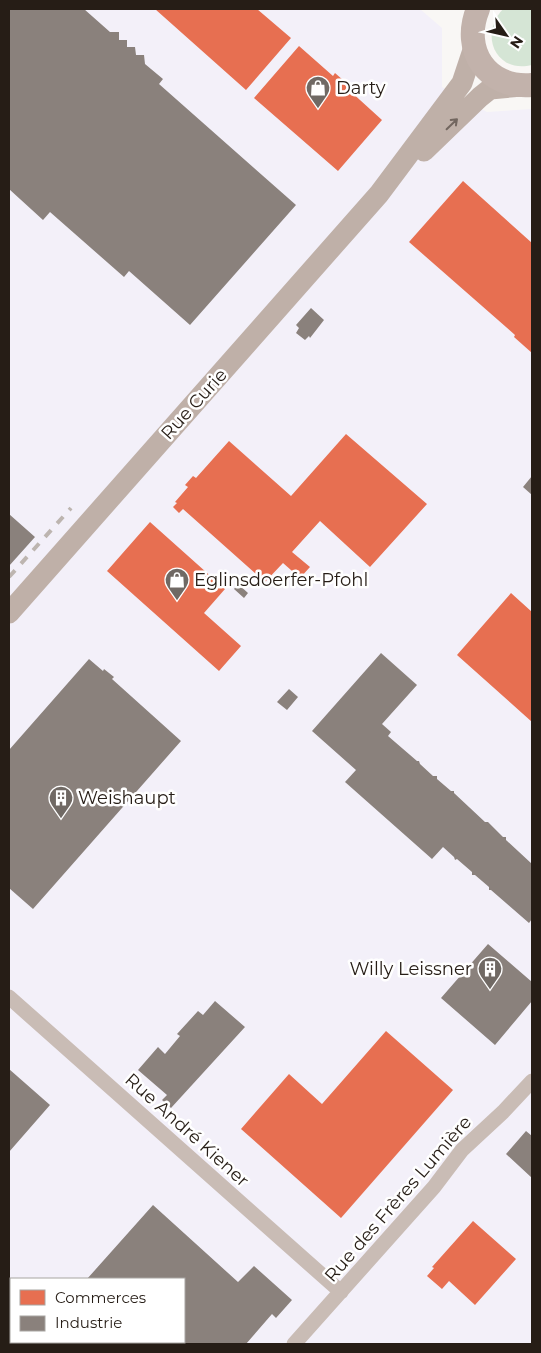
<svg xmlns="http://www.w3.org/2000/svg" width="541" height="1353" font-family="Montserrat,sans-serif">
<style>
.industrial{fill:#f3f0f9;fill-rule:evenodd}
.green{fill:#d5e5d5}
.shops{fill:#e76f51}
.industry{fill:#8a817c}
.lines{fill:none;stroke-linecap:round;stroke-linejoin:round}
.street{stroke:#c9bcb5;stroke-width:15}
.secondary{stroke:#bfb0a8;stroke-width:21}
.primary{stroke:#c2b2ab;stroke-width:24}
.rail{stroke:#bdb5b0;stroke-width:4;stroke-dasharray:9 9;stroke-linecap:butt}
.oneway{stroke:#72665f}
.labels{text-anchor:middle;dominant-baseline:central;stroke-width:5;stroke-linejoin:round;paint-order:stroke}
.poi-label{font-size:18px;fill:#261d16;stroke:#fff;text-anchor:start}
.street-label{font-size:18px;fill:#261d16;stroke:#fff}
</style>
<rect width="100%" height="100%" fill="#f9f7f5"/>
<!-- industrial -->
<path class="industrial" d="M9,9H420L442,28V87L487,112L532,109V1344H9ZM11,1279H184V1342H11Z"/>
<!-- green -->
<path class="green" d="M503,9H532V65C497,74 478,36 503,9Z"/>
<!-- shops -->
<path class="shops" d="M155,9H257L291,38L246,90Z
M299,46L333,76L335,73L352,88L349,90L382,120L338,171L254,98Z
M463,181L532,243V353L514,337L515,335L409,242Z
M346,434L427,504L370,567L320,521L292,552L310,567L300,578L283,563L265,582L183,509L179,513L173,507L177,503L175,502L188,487L185,485L193,476L196,478L229,441L291,496Z
M150,522L225,589L204,613L241,646L219,671L107,571Z
M511,593L532,612V722L457,655Z
M386,1031L453,1090L341,1218L241,1129L289,1074L322,1104Z
M473,1221L516,1259L475,1305L449,1281L442,1289L427,1276L434,1268L432,1267Z"/>
<!-- industry -->
<path class="industry" d="M9,9H84L110,32H119V40H127V47H135L136,55H144L145,64L163,79L159,84L296,205L190,325L129,271L124,277L50,212L43,220L9,189Z
M311,308L324,320L310,338L309,336L305,340L296,333L299,328L296,325Z
M532,476V495L523,487Z
M9,514L35,537L9,566Z
M238,584L248,593L244,598L234,589Z
M381,653L417,685L382,724L391,732L388,736L417,761H419L420,764L433,776H437V779L451,791H454V793L485,822H488L503,837H506V840L532,864V919L529,923L491,890H489V887L475,875H472V872L457,859L455,860L454,857L443,847L432,859L345,782L356,770L312,731Z
M89,659L103,671L104,669L114,677L112,679L181,741L33,909L9,888V750Z
M289,689L298,697L287,710L277,702Z
M488,944L532,982V1001L495,1045L441,998Z
M215,1001L245,1027L171,1108L162,1100L167,1095L138,1070L158,1047L165,1054L180,1036L177,1034L198,1011L203,1015Z
M9,1069L50,1105L9,1152Z
M526,1131L532,1136V1178L506,1154Z
M153,1205L238,1282L254,1266L292,1300L276,1318L272,1314L246,1344H155L152,1342H184V1279H87Z"/>
<g class="lines">
<!-- street -->
<path class="street" d="M9,997L341,1292
M294,1344L434,1187L462,1150L503,1112L532,1081"/>
<!-- secondary -->
<path class="secondary" d="M424,151L480,97L490,89L522,86
M9,613L379,194L462,83L474,47"/>
<!-- primary -->
<path class="primary" d="M478,9C461,50 487,89 532,85"/>
<!-- rail -->
<path class="rail" d="M9,577L71,508"/>
</g>
<!-- one-way arrows -->
<defs><path id="oneway-shaft" d="M-6 0H5M1.5-3L5.5 0L1.5 3" fill="none" stroke-width="1.6" stroke-linecap="round" stroke-linejoin="round" transform="scale(1.25)"/></defs>
<use class="oneway" href="#oneway-shaft" transform="translate(452 124) rotate(-44)"/>
<!-- icons -->
<defs>
<symbol id="shop-pin" viewBox="-11 -11 22 30"><path d="M0 17L-7.5 6A9.5 9.5 0 1 1 7.5 6Z" fill="#706964" stroke="#fff"/><path d="M-5-2.5h2.3a2.7 3.5 0 0 1 5.4 0H5L5.5 6h-11ZM-1.5-2.5h3a1.5 2.3 0 0 0-3 0Z" fill="#fff"/></symbol>
<symbol id="building-pin" viewBox="-11 -11 22 30"><path d="M0 17L-7.5 6A9.5 9.5 0 1 1 7.5 6Z" fill="#706964" stroke="#fff"/><path d="M-4-6H4V6H1V3H-1V6H-4ZM-2.5-4.3h1.7v1.8h-1.7ZM.8-4.3h1.7v1.8H.8ZM-2.5-1h1.7V.8h-1.7ZM.8-1h1.7V.8H.8Z" fill="#fff"/></symbol>
</defs>
<g fill-rule="evenodd">
<use href="#shop-pin" x="304" y="74" width="28" height="38"/>
<use href="#shop-pin" x="163" y="566" width="28" height="38"/>
<use href="#building-pin" x="47" y="784" width="28" height="38"/>
<use href="#building-pin" x="476" y="955" width="28" height="38"/>
</g>
<g class="labels">
<!-- poi labels -->
<g class="poi-label">
<text x="336" y="88">Darty</text>
<text x="194" y="580">Eglinsdoerfer-Pfohl</text>
<text x="78" y="798">Weishaupt</text>
<text x="472" y="969" text-anchor="end">Willy Leissner</text>
</g>
<!-- street labels -->
<g class="street-label">
<text transform="translate(194 404) rotate(-48)">Rue Curie</text>
<text transform="translate(187 1130) rotate(42)">Rue André Kiener</text>
<text transform="translate(398 1199) rotate(-49)">Rue des Frères Lumière</text>
</g>
</g>
<!-- border -->
<rect width="541" height="1353" fill="none" stroke="#261d16" stroke-width="20"/>
<!-- legend -->
<rect x="10" y="1278" width="175" height="65" fill="#ffffff" stroke="#a8a5a2"/>
<rect x="20" y="1290" width="25" height="15" fill="#e76f51" stroke="#a8a5a2"/>
<text x="55" y="1303" font-size="15" fill="#261d16">Commerces</text>
<rect x="20" y="1316" width="25" height="15" fill="#8a817c" stroke="#a8a5a2"/>
<text x="55" y="1328" font-size="15" fill="#261d16">Industrie</text>
<!-- north arrow -->
<g transform="translate(506 35) rotate(124)" stroke="#ffffff" stroke-width="4" paint-order="stroke">
<path d="M0-4L9 19L0 12L-9 19Z" fill="#261d16"/>
<text y="-8" font-size="14" font-weight="bold" text-anchor="middle" fill="#261d16">N</text>
</g>
</svg>
